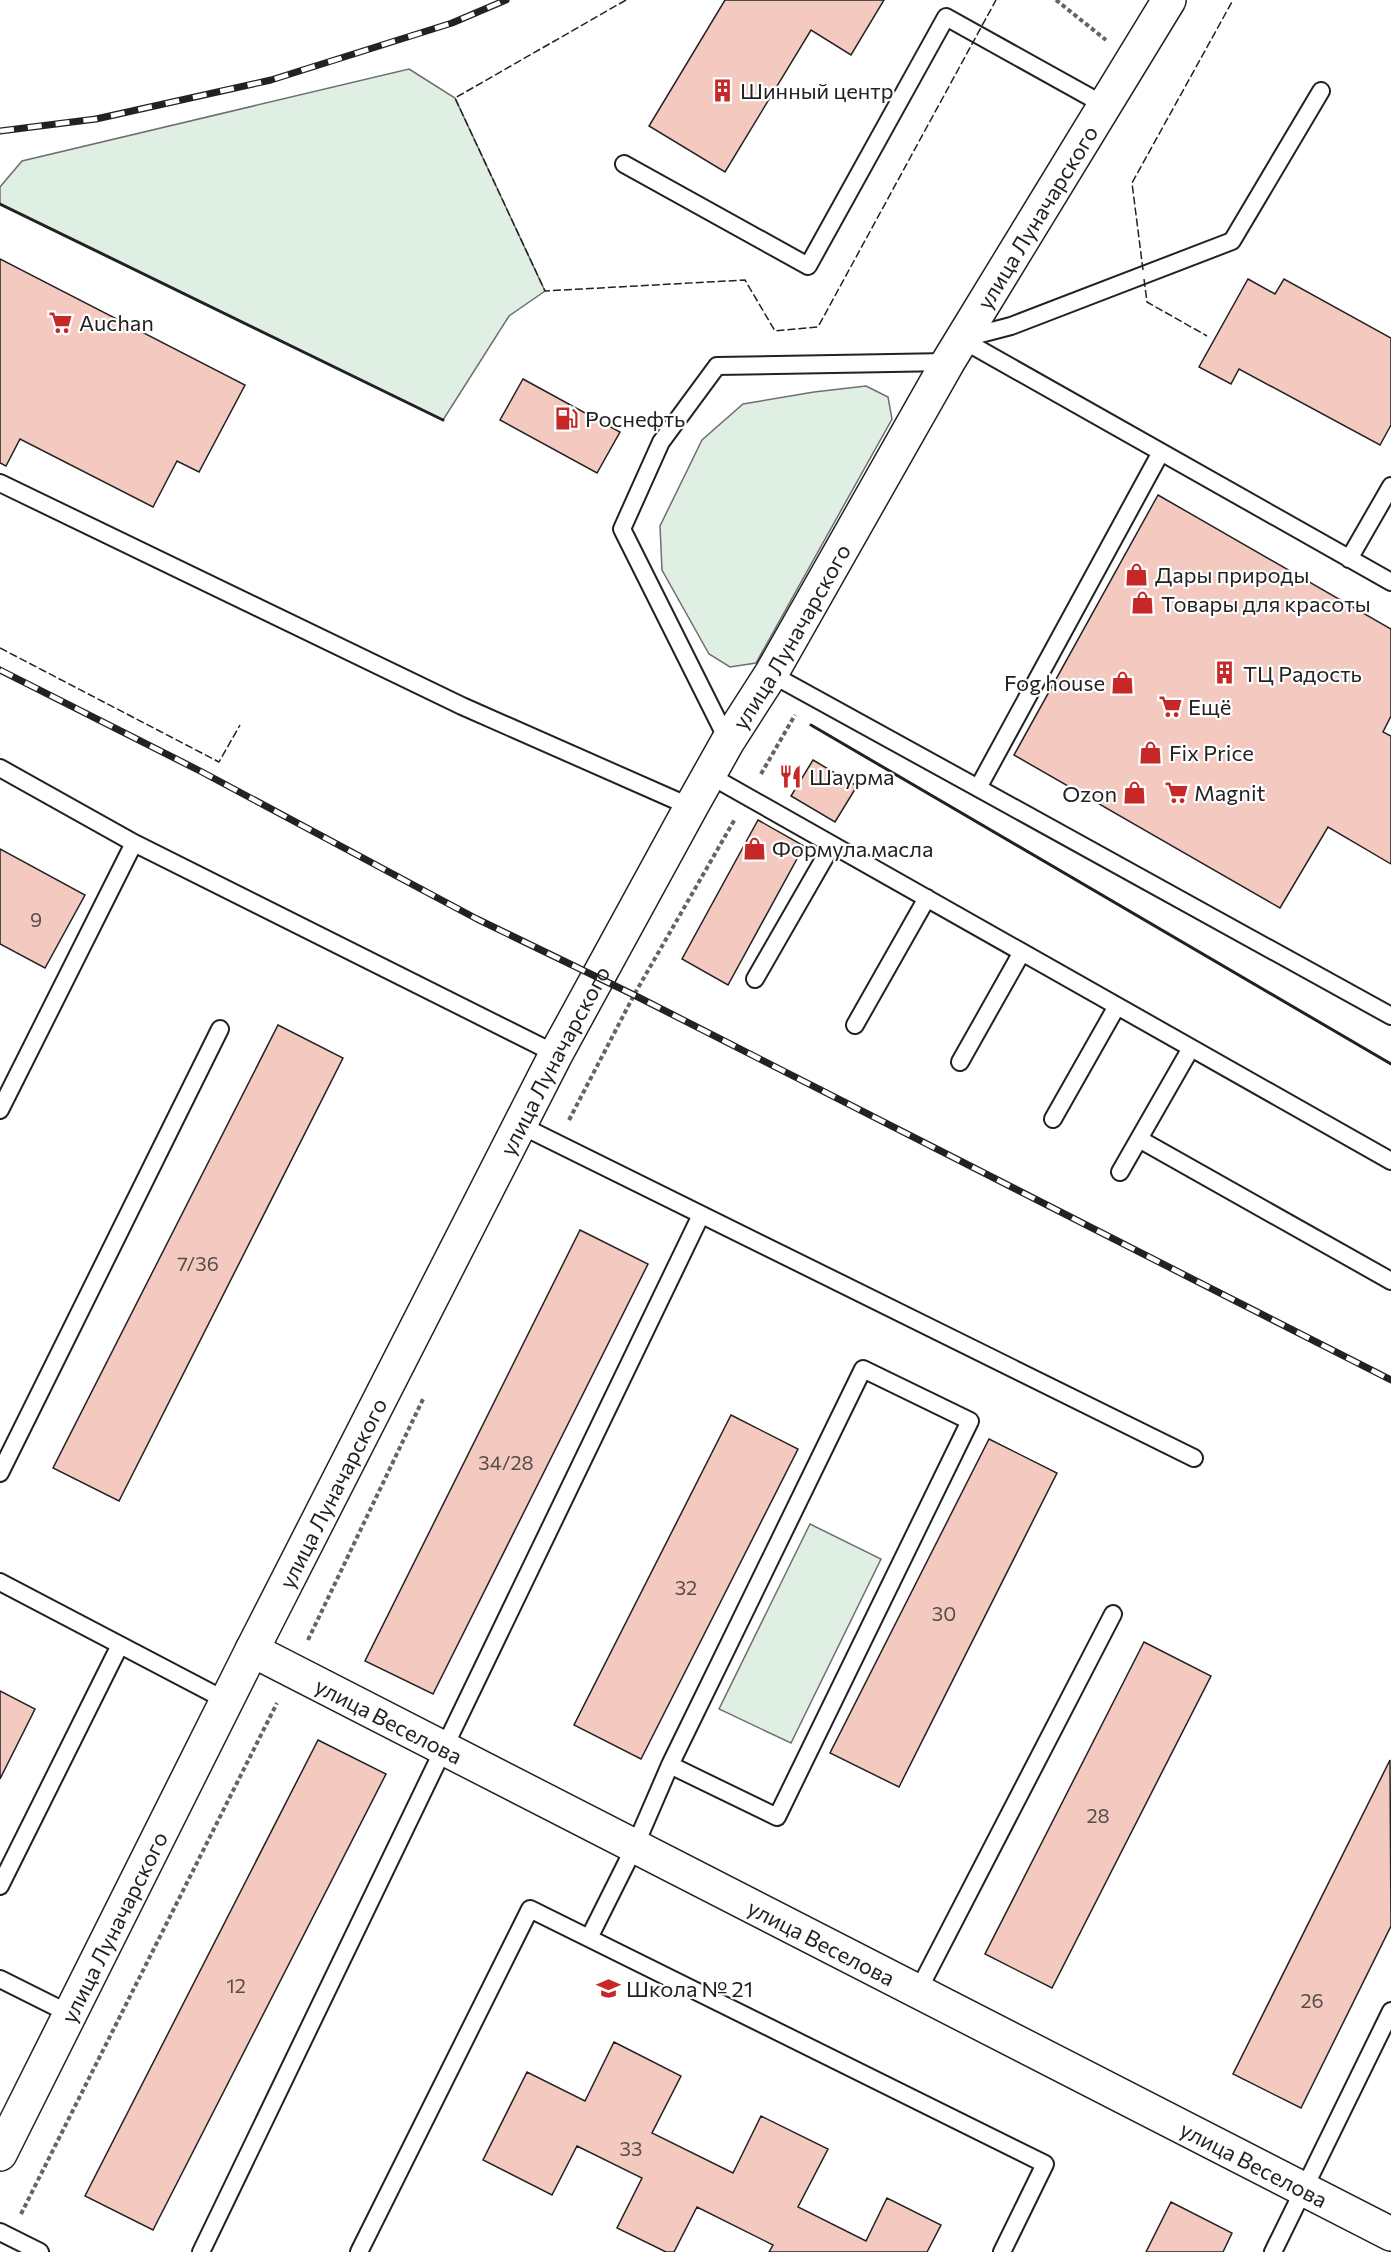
<svg xmlns="http://www.w3.org/2000/svg" width="1391" height="2252" font-family="Commissioner,sans-serif">
<style>
.green{fill:#e0efe3;stroke:#6f6f6f;stroke-width:1.5}
.building{fill:#f3c9c0;stroke:#222;stroke-width:1.5}
.lines{fill:none;stroke-linecap:round;stroke-linejoin:round}
.lane-casing{stroke:#222;stroke-width:20}
.secondary-casing{stroke:#222;stroke-width:36}
.path{stroke:#646464;stroke-width:4;stroke-dasharray:4.5 3;stroke-linecap:butt}
.lane{stroke:#fff;stroke-width:16}
.secondary{stroke:#fff;stroke-width:33}
.rail-casing{stroke:#222;stroke-width:7}
.rail{stroke:#fff;stroke-width:4.5;stroke-dasharray:14;stroke-linecap:butt}
.fence{stroke:#222;stroke-width:1.5;stroke-dasharray:8 3;stroke-linecap:butt}
.wall{stroke:#222;stroke-width:3}
.labels{text-anchor:middle;dominant-baseline:central;stroke-width:4.5;stroke-linejoin:round;paint-order:stroke}
.number-label{font-size:20px;fill:#564c4a}
.poi-label{font-size:22px;fill:#222;stroke:#fff;text-anchor:start}
.street-label{font-size:22px;fill:#222;stroke:#fff}
</style>
<rect width="100%" height="100%" fill="#fff"/>
<!-- green -->
<path class="green" d="M409,69L455,98L545,291L509,316L443,420L0,204V187L22,161Z
M866,386L888,397L892,419L756,663L730,667L709,654L662,570L660,526L702,440L743,404L814,392Z
M810,1524L881,1559L791,1743L719,1709Z"/>
<!-- building -->
<path class="building" d="M725,0H884L851,55L811,30L725,172L649,126Z
M0,259L245,385L199,472L177,461L153,507L20,439L6,466L0,463Z
M1248,279L1275,294L1284,279L1391,338V425L1380,445L1239,369L1231,384L1199,367Z
M523,379L620,432L597,473L500,420Z
M1158,495L1391,629V716L1383,732L1391,736V864L1328,827L1280,908L1014,755Z
M813,760L857,786L835,822L791,796Z
M758,820L804,846L728,985L682,959Z
M0,849L85,895L45,968L0,944Z
M278,1025L343,1058L119,1501L53,1468Z
M580,1230L648,1264L433,1694L365,1661Z
M731,1415L798,1449L641,1759L574,1725Z
M989,1439L1057,1473L899,1787L830,1753Z
M1144,1642L1211,1676L1052,1988L985,1954Z
M0,1691L35,1709L0,1779Z
M318,1740L386,1774L153,2230L85,2196Z
M1390,1760L1391,1926L1301,2108L1233,2074Z
M614,2042L681,2076L652,2133L733,2173L761,2116L828,2149L798,2207L866,2241L887,2198L941,2225L927,2252H769L773,2245L697,2207L674,2252H666L617,2228L642,2178L577,2146L552,2195L483,2160L527,2072L585,2101Z
M1171,2202L1232,2233L1223,2252H1146Z"/>
<g class="lines">
<defs>
<path id="lane" d="M1321,91L1232,241L1011,326L961,339L1391,582
M624,164L808,266L946,17L1106,106
M0,483L462,706L691,807
M1349,559L1391,486
M771,674L978,788L1161,452
M728,741L622,529L661,442L717,366L948,362
M0,768L134,843
M709,775L1391,1161
M978,788L1391,1016
M755,979L832,845
M855,1025L927,898
M960,1062L1022,952
M0,1110L134,843L556,1054
M1053,1119L1117,1006
M520,1125L1194,1458
M1139,1139L1391,1281
M1120,1172L1191,1048
M0,1473L220,1029
M0,1582L227,1701
M0,1886L120,1645
M589,1938L635,1846L670,1765L863,1369L970,1421L777,1817L670,1765
M0,1979L70,2014
M918,1991L1113,1614
M0,2232L40,2252
M201,2252L701,1215
M359,2252L530,1909L1045,2164L1002,2252
M1273,2252L1391,2011"/>
<g id="secondary">
<path id="s1" d="M252,1650L1391,2234"/>
<path id="s2" d="M0,2154L252,1650L556,1054L691,807L728,741L771,674L948,362L1169,0"/>
</g>
</defs>
<!-- lane casing -->
<use href="#lane" class="lane-casing"/>
<!-- secondary casing -->
<use href="#secondary" class="secondary-casing"/>
<!-- path -->
<path class="path" d="M1056,0L1106,40
M761,774L795,715
M569,1120L634,995L735,819
M308,1640L424,1397
M21,2214L277,1703"/>
<!-- lane -->
<use href="#lane" class="lane"/>
<!-- secondary -->
<use href="#secondary" class="secondary"/>
<defs>
<path id="rail" d="M0,131L96,119L271,80L452,23L506,0
M0,670L202,772L477,919L634,995L1391,1380"/>
</defs>
<!-- rail casing -->
<use href="#rail" class="rail-casing"/>
<!-- rail -->
<use href="#rail" class="rail"/>
<!-- fence -->
<path class="fence" d="M626,0L455,98L545,291L745,280L775,331L818,327L996,0
M1143,270L1132,183L1233,0
M1144,279L1147,302L1207,336
M0,648L219,762L240,725"/>
<!-- wall -->
<path class="wall" d="M0,204L443,420
M811,725L1391,1064"/>
</g>
<!-- icons -->
<defs>
<symbol id="building-bare" viewBox="-9 -9 18 18"><path d="M-4-6H4V6H1V3H-1V6H-4ZM-2.5-4.3h1.7v1.8h-1.7ZM.8-4.3h1.7v1.8H.8ZM-2.5-1h1.7V.8h-1.7ZM.8-1h1.7V.8H.8Z" fill="#c62828" stroke="#fff" stroke-width="2.5" paint-order="stroke"/></symbol>
<symbol id="supermarket-bare" viewBox="-9 -9 18 18"><path d="M-6-5.5h2.5l.6 2H6L4.5 2H-2.5L-4.4-4H-6ZM-1.5 3.2a1.3 1.3 0 1 0 .1 0ZM3 3.2a1.3 1.3 0 1 0 .1 0Z" fill="#c62828" stroke="#fff" stroke-width="2.5" paint-order="stroke"/></symbol>
<symbol id="fuel-bare" viewBox="-9 -9 18 18"><path d="M-5.5-6h7V0h2V4h1.3V-2.5L3-4.5l.8-.8L6-3V5H2.5V1h-1V6h-7ZM-4.2-4.7v3.2H.2V-4.7Z" fill="#c62828" stroke="#fff" stroke-width="2.5" paint-order="stroke"/></symbol>
<symbol id="shop-bare" viewBox="-9 -9 18 18"><path d="M-5-2.5h2.3a2.7 3.5 0 0 1 5.4 0H5L5.5 6h-11ZM-1.5-2.5h3a1.5 2.3 0 0 0-3 0Z" fill="#c62828" stroke="#fff" stroke-width="2.5" paint-order="stroke"/></symbol>
<symbol id="restaurant-bare" viewBox="-9 -9 18 18"><path d="M-5-6h1v4h1v-4h1v4h1v-4h1v5L-1.5 .5V6h-2V.5L-5-1ZM5-6V6H3V1.5H1.5Q1.5-4 5-6Z" fill="#c62828" stroke="#fff" stroke-width="2.5" paint-order="stroke"/></symbol>
<symbol id="school-bare" viewBox="-9 -9 18 18"><path d="M0-5L7-2L0 1L-7-2ZM-4 1L0 2.5L4 1V4Q0 6-4 4Z" fill="#c62828" stroke="#fff" stroke-width="2.5" paint-order="stroke"/></symbol>
</defs>
<g fill-rule="evenodd">
<use href="#building-bare" x="706" y="74" width="33" height="33"/>
<use href="#supermarket-bare" x="44" y="306" width="33" height="33"/>
<use href="#fuel-bare" x="550" y="402" width="33" height="33"/>
<use href="#shop-bare" x="1120" y="558" width="33" height="33"/>
<use href="#shop-bare" x="1126" y="586" width="33" height="33"/>
<use href="#building-bare" x="1208" y="656" width="33" height="33"/>
<use href="#shop-bare" x="1106" y="666" width="33" height="33"/>
<use href="#supermarket-bare" x="1154" y="690" width="33" height="33"/>
<use href="#shop-bare" x="1134" y="736" width="33" height="33"/>
<use href="#restaurant-bare" x="774" y="760" width="33" height="33"/>
<use href="#supermarket-bare" x="1160" y="776" width="33" height="33"/>
<use href="#shop-bare" x="1118" y="776" width="33" height="33"/>
<use href="#shop-bare" x="738" y="832" width="33" height="33"/>
<use href="#school-bare" x="592" y="1972" width="33" height="33"/>
</g>
<g class="labels">
<!-- number labels -->
<g class="number-label">
<text x="36" y="919">9</text>
<text x="198" y="1263">7/36</text>
<text x="506" y="1462">34/28</text>
<text x="686" y="1587">32</text>
<text x="944" y="1613">30</text>
<text x="1098" y="1815">28</text>
<text x="236" y="1985">12</text>
<text x="1312" y="2000">26</text>
<text x="631" y="2148">33</text>
</g>
<!-- poi labels -->
<g class="poi-label">
<text x="740" y="90">Шинный центр</text>
<text x="79" y="322">Auchan</text>
<text x="585" y="418">Роснефть</text>
<text x="1155" y="574">Дары природы</text>
<text x="1161" y="603">Товары для красоты</text>
<text x="1243" y="673">ТЦ Радость</text>
<text x="1105" y="682" text-anchor="end">Fog house</text>
<text x="1188" y="706">Ещё</text>
<text x="1169" y="752">Fix Price</text>
<text x="809" y="776">Шаурма</text>
<text x="1194" y="792">Magnit</text>
<text x="1117" y="793" text-anchor="end">Ozon</text>
<text x="772" y="848">Формула масла</text>
<text x="626" y="1988">Школа № 21</text>
</g>
<!-- street labels -->
<g class="street-label">
<text stroke="none"><textPath href="#s2" startOffset="2198">улица Луначарского</textPath></text>
<text stroke="none"><textPath href="#s2" startOffset="1712">улица Луначарского</textPath></text>
<text stroke="none"><textPath href="#s2" startOffset="1226">улица Луначарского</textPath></text>
<text stroke="none"><textPath href="#s2" startOffset="740">улица Луначарского</textPath></text>
<text stroke="none"><textPath href="#s1" startOffset="154">улица Веселова</textPath></text>
<text stroke="none"><textPath href="#s2" startOffset="254">улица Луначарского</textPath></text>
<text stroke="none"><textPath href="#s1" startOffset="640">улица Веселова</textPath></text>
<text stroke="none"><textPath href="#s1" startOffset="1126">улица Веселова</textPath></text>
</g>
</g>
</svg>
